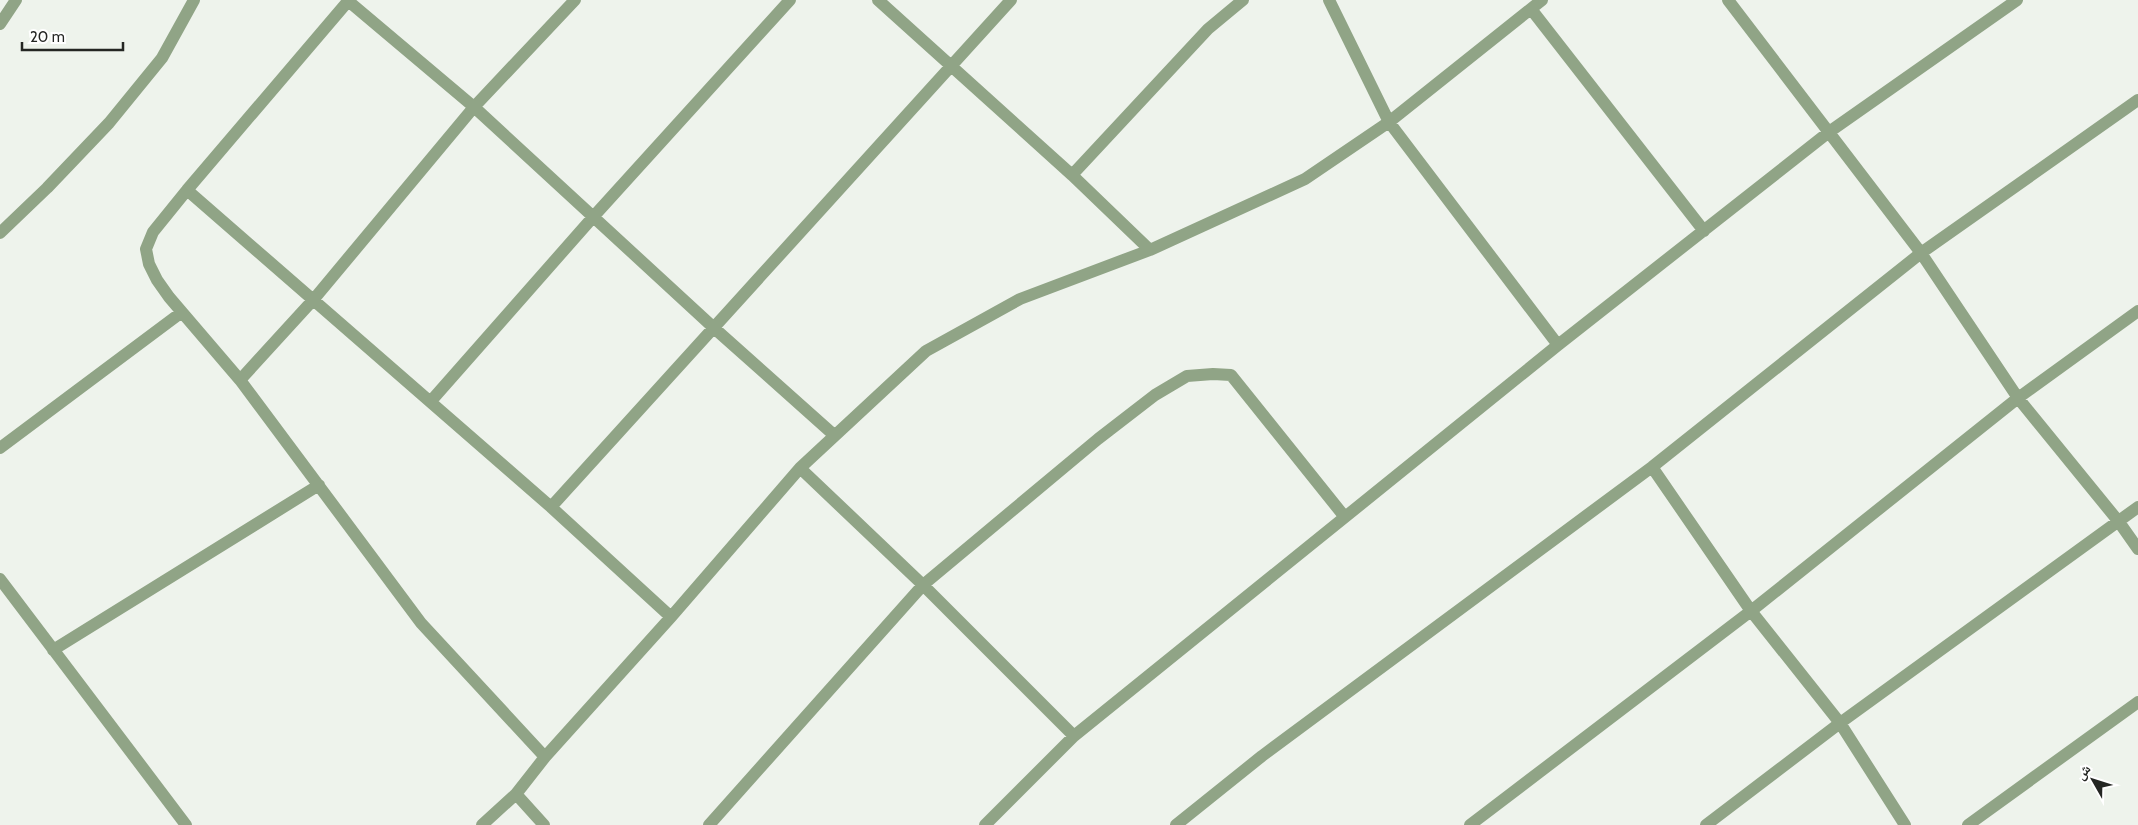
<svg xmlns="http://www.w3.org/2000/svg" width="2138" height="825" font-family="Cabin,'Noto Naskh Arabic',sans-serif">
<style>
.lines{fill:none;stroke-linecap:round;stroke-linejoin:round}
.minor{stroke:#90a486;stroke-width:12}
</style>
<rect width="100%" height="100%" fill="#eef3ec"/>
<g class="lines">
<!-- minor -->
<path class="minor" d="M347,0L474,107L714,328L834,435
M349,0L187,190L551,507L671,617
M878,0L1072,175L1150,250
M1329,0L1389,122L1558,345
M1728,0L1921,253L2018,398L2119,522L2138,549
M1531,9L1704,231
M0,24L16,0
M1072,175L1208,29L1243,0
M187,190L153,232L146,249L149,264L157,280L169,297L240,380L421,623L545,757
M0,233L47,188L109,123L162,58L194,0
M240,380L314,299L474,107L575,0
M431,401L594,216L790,0
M0,448L182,312
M1652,467L1751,611L1840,723L1905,825
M800,468L923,585L1074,736
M551,507L1011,0
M0,579L186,825
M53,650L319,485
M482,825L516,794
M544,825L516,794L545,757L671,617L800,468L926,351L1020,299L1150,250L1305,179L1389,122L1542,0
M709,825L923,585L1098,439L1155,395L1187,376L1213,374L1231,375L1344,516
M985,825L1074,736L1558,345L1829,132L2017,0
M1176,825L1262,756L1652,467L1921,253L2138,100
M1470,825L1751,611L2018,398L2138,311
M1706,825L1840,723L2138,507
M1968,825L2138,702"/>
</g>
<!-- north arrow -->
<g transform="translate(2093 780) rotate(309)" stroke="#ffffff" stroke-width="4" paint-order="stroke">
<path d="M0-4L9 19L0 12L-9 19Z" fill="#242623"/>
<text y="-8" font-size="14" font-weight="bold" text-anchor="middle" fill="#242623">ش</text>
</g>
<!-- scale -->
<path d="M22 42v8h101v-8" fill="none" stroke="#242623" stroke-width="2.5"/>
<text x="30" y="42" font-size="15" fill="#242623" stroke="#ffffff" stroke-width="4" paint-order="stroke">20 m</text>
</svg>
